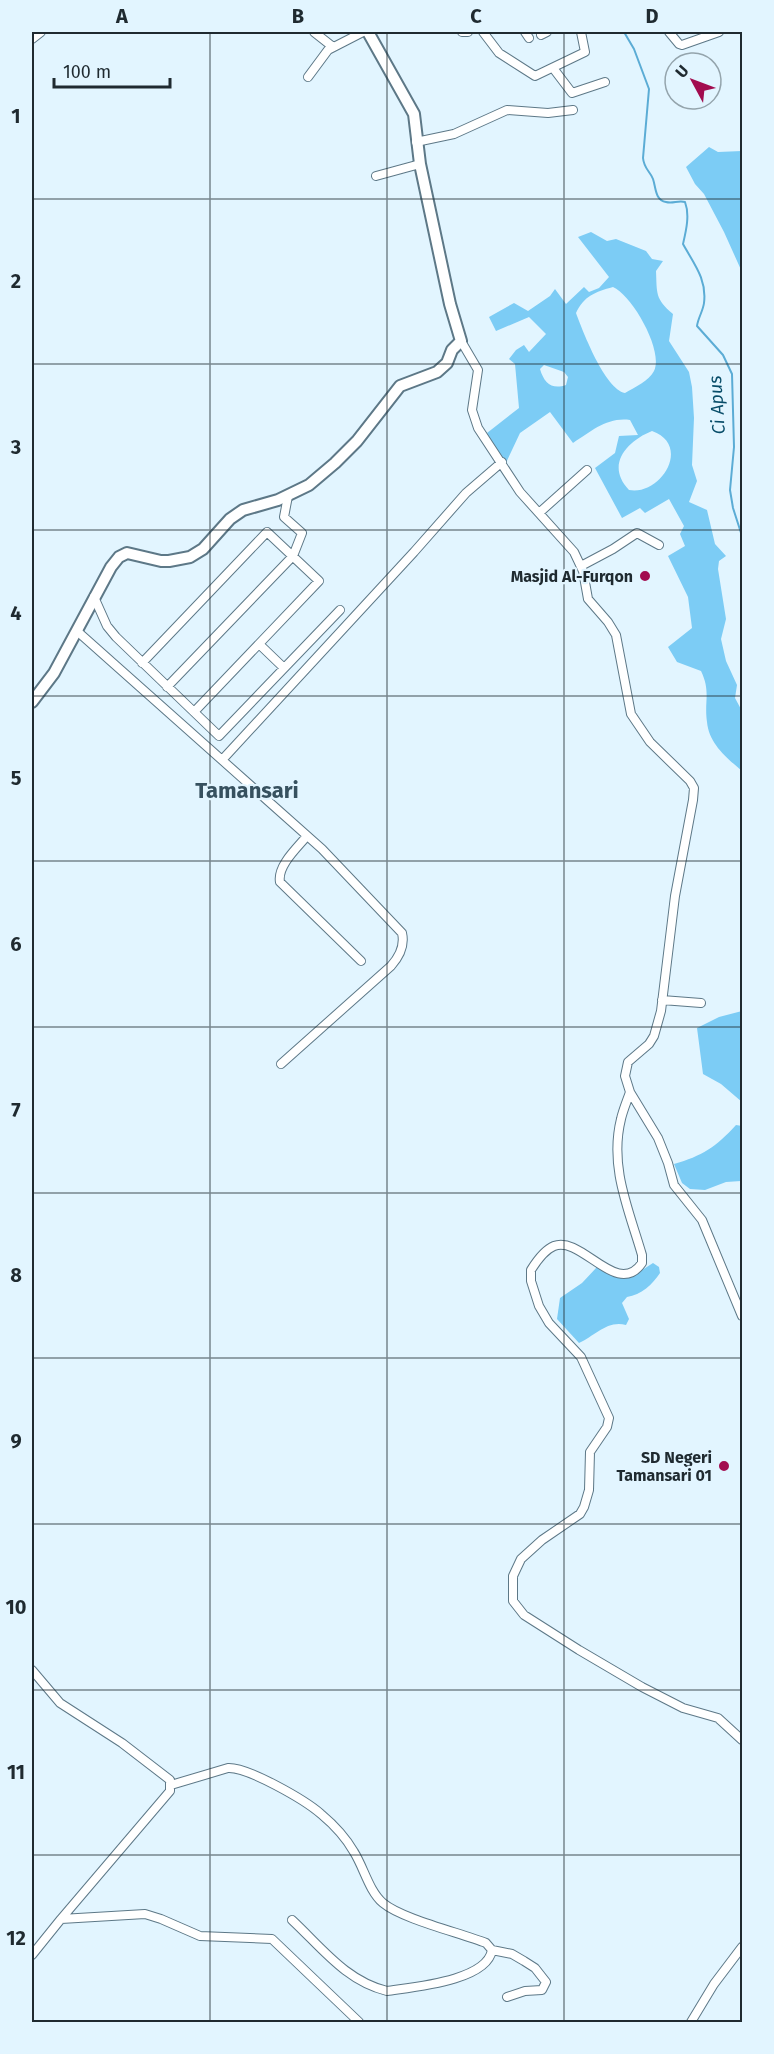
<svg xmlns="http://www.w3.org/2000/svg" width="774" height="2054" font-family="'Fira Sans',sans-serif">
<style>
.green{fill:#7cccf5;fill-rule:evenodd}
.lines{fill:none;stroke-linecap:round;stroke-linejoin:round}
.stream{stroke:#5bacd5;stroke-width:2}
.minor-casing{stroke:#5d7887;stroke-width:10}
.secondary-casing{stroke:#5d7887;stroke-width:14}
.minor{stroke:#fff;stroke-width:8}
.secondary{stroke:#fff;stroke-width:10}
.grid{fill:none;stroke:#1f2a30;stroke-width:1.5;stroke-opacity:0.55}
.poi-dot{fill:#a20c4f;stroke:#e2f5ff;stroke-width:2}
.labels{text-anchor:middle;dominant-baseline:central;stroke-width:4.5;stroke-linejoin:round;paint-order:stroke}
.poi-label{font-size:16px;font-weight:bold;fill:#1f2a30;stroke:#e2f5ff;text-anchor:end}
.water-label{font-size:18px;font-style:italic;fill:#084d69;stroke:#e2f5ff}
.district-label{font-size:22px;font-weight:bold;fill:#37515f;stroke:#e2f5ff}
.neatline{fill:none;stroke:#1f2a30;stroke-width:2}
.grid-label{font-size:20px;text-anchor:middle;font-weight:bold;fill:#1f2a30}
</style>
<rect width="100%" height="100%" fill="#e2f5ff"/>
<!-- green -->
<path class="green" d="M709,147L718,152L742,151V272L724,232L704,194L695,184L686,167Z
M591,232L607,241L616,239L646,251L652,259L663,261L656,271C657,293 655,299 673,314L669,341L689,372L692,387L694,418L692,465L697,481L689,502L707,510L715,544L726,556L719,561L718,569L726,619L721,639L726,661L737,685L735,698L742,711V771C727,758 709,744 707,722C704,701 711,692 701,671L677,662L668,647L692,628L688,597L668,556L685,546L680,534L684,526L669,499L645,513L640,508L622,518L595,468L615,453L619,436L638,435L630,420C607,417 592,431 573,443L550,412L520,433L505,465L487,433L519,408L515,364L509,359L516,350L524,345L529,352L546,334L529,317L496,331L489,317L514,303L528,311L550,296L555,289L566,304L584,287L589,292L599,288L609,277L578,237ZM613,287C632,295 664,351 654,371C649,381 635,387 625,393C605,389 583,332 576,313C584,296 595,292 613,287ZM544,365L564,372L568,377L566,385C552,390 544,383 540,369ZM652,431C692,445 661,496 629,490C605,465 627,441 652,431Z
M742,1011V1102L721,1084L703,1074L697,1028L719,1017Z
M736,1125L742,1126V1184L741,1181L726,1182L705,1190L690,1189L682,1183L674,1164C702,1156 716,1147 736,1125Z
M653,1263L659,1267L660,1273C653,1284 641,1295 627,1297L622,1303L629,1319L626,1325C607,1320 595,1336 579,1343L557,1319L560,1298L582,1283L597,1267L602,1265L636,1274Z"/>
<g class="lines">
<!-- stream -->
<path class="stream" d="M624,32L634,49L649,89L643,158C644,169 650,171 653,179C656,188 655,200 666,202C673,204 678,200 685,202C690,215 686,231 683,244C694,264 707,279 704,303C703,311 698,318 697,326L723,355L732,374L734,447L730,490L733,508L742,536"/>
<defs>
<path id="minor" d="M314,32L333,47
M462,32H468
M483,32L499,53L535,76L585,52L581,32
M525,32L529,38
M669,32L679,44L682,45L719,32
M541,35L547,32
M32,39L41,32
M553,68L572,93L605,82
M308,77L328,50L363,32
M416,142L454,134L507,110L548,113L573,110
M376,176L420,164
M461,341L478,370L472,410L478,428L520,492L574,552L583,571L588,599L608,622L616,635L631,714L650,742L690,781L694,788L693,800L675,896L661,1011L654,1036L649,1044L628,1062L625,1076L630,1092L658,1138L668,1163L674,1185L702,1220L742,1316
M539,513L587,470
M581,566L613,549L637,533L659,545
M94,597L107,626L116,637L219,736L340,610
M77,631L322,849L402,933C405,946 400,956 391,966L281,1064
M259,644L284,668
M142,663L267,532L319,581L194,712
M167,687L293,556L302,533L284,517L288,496
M222,760L414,552L466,493L502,462
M307,836C297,848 277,866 280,882L361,961
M662,1000L701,1003
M630,1092C627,1101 623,1110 621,1119C609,1167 629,1210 642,1255V1263C617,1299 582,1235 554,1246C544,1250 536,1262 531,1270V1281L539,1306L549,1323L581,1357L609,1418L607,1427L590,1452L589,1490L584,1507L580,1514L542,1540L521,1559L513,1576V1601L524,1615L579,1650L642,1687L683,1708L718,1718L742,1740
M32,1670L60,1703L122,1743L170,1780V1791L61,1919
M171,1785L228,1768C248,1767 305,1800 321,1814C333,1824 346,1838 354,1852C364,1868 369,1891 383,1903C402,1919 461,1933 486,1943L492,1950L512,1954L524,1961L535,1968L546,1982L542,1990L525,1991L507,1997
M292,1920C322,1948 346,1981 387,1991C413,1987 487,1981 492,1950
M32,1955L61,1919L145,1914L161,1919L200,1936L272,1939L359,2022
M691,2022L714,1984L742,1947"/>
<path id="secondary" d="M32,702L54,673L111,567L119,557L127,553L161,561H169L190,557L203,549L230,519L243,510L278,500L309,485L335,463L357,441L400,386L437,372L447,363L452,350L461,341L450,304L420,164L414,114L368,32"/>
</defs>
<!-- minor casing -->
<use href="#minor" class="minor-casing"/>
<!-- secondary casing -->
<use href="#secondary" class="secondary-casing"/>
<!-- minor -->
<use href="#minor" class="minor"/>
<!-- secondary -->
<use href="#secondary" class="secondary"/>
</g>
<!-- grid -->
<path class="grid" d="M210,32V2022M387,32V2022M564,32V2022M32,199H742M32,364H742M32,530H742M32,696H742M32,861H742M32,1027H742M32,1193H742M32,1358H742M32,1524H742M32,1690H742M32,1855H742"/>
<!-- markers -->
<g class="poi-dot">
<circle cx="645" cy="576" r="6"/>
<circle cx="724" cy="1466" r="6"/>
</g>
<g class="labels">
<!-- poi labels -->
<g class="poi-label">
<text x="633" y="576">Masjid Al-Furqon</text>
<text x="712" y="1457">SD Negeri<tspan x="712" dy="18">Tamansari 01</tspan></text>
</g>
<!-- water labels -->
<g class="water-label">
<text transform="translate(717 405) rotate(-94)">Ci Apus</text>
</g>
<!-- district labels -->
<g class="district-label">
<text x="247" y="790">Tamansari</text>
</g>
</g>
<!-- border -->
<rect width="774" height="2054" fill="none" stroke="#e2f5ff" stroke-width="66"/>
<!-- north arrow -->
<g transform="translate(693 81) rotate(311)"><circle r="28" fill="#e2f5ff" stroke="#94a4ac" stroke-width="1.5"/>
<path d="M0-4.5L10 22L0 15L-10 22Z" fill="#a20c4f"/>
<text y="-9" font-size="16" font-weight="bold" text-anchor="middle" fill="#1f2a30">U</text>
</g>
<!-- scale -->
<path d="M54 78v9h116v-9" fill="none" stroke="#1f2a30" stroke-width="3"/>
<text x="63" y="78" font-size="18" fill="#1f2a30" stroke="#e2f5ff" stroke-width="4.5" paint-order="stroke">100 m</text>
<rect x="33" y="33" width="708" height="1988" class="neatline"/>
<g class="grid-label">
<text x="122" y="23">A</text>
<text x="298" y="23">B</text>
<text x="476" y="23">C</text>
<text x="652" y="23">D</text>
<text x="16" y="123">1</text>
<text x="16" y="288">2</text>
<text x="16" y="454">3</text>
<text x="16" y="620">4</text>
<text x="16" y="785">5</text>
<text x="16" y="951">6</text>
<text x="16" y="1117">7</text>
<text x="16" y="1282">8</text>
<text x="16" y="1448">9</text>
<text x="16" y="1614">10</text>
<text x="16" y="1779">11</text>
<text x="16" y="1945">12</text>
</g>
</svg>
